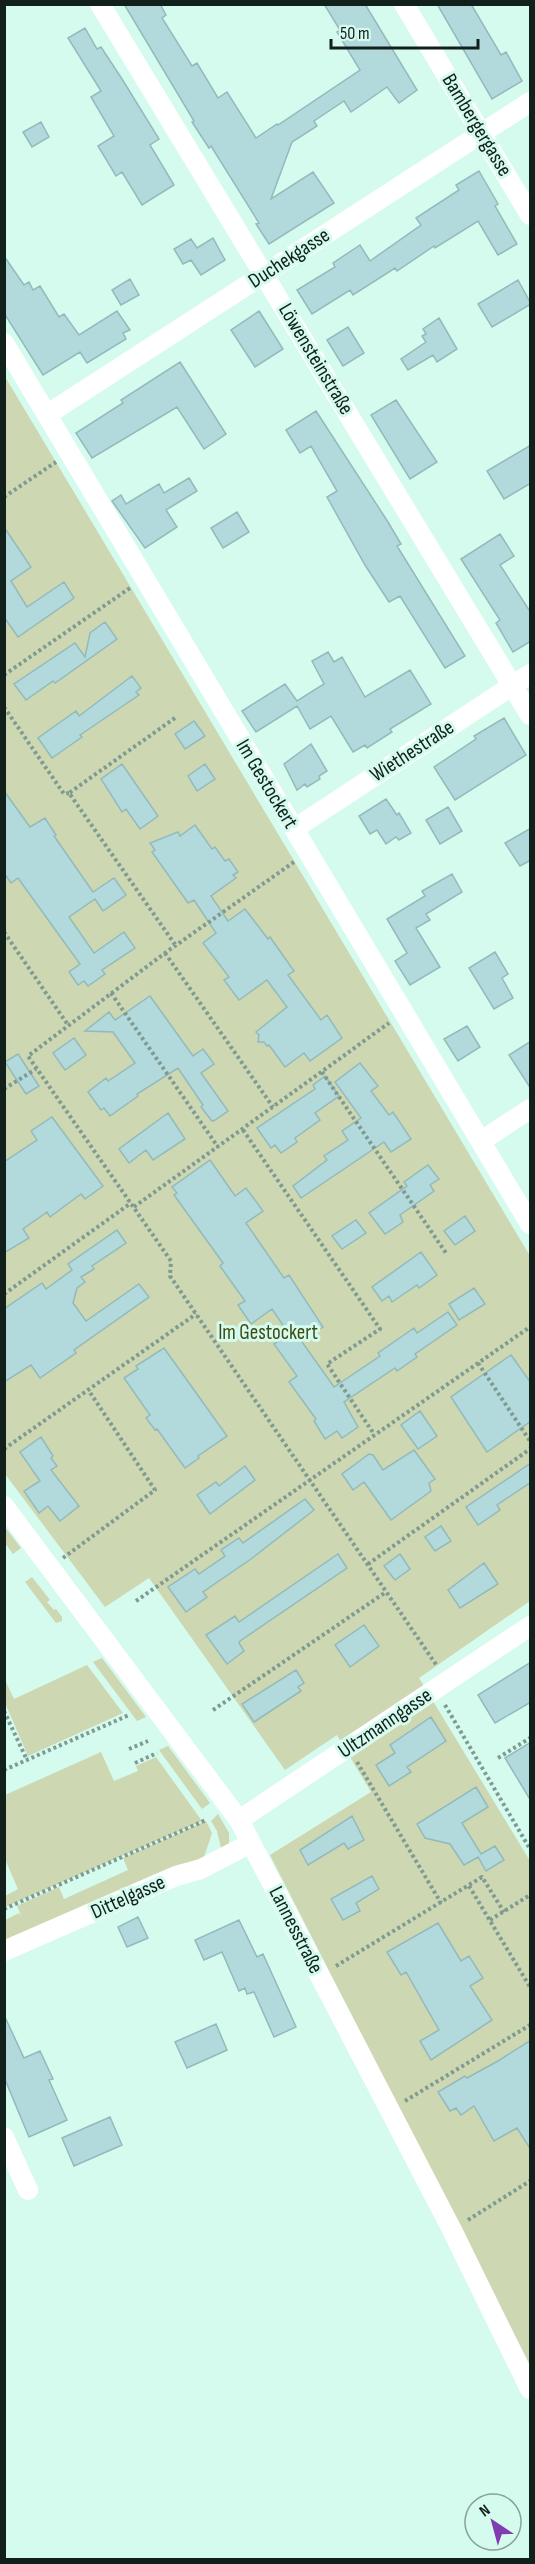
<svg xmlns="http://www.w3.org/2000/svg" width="535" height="2564" font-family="'Sofia Sans Condensed',sans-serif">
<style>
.green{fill:#cdd7b1}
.building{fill:#b2dadc;stroke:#93babb;stroke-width:1.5}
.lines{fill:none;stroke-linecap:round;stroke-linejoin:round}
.path{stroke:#7f9a92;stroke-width:4;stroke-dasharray:3 3;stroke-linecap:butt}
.minor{stroke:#fff;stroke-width:20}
.labels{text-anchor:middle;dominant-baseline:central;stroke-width:6;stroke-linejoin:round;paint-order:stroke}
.street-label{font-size:21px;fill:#12201c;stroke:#d5faee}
.park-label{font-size:21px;fill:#3f4913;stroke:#d5faee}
</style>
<rect width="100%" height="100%" fill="#d5faee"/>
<!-- green -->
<path class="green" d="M4,375L530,1256V1601L419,1678L530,1861V2365L270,1855L371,1792L337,1735L285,1770L149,1578L105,1607L5,1474Z
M4,1526L21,1548L13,1554L5,1543Z
M32,1577L50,1600L47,1602L54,1610L56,1609L62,1617V1621L56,1623L25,1582Z
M102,1658L146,1717L137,1721L93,1662Z
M87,1665L123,1713L28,1756L5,1703V1680L14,1699Z
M168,1746L210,1803L202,1809L159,1750Z
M101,1752L114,1781L138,1771L136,1766L156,1757L202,1821L5,1907V1896L18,1889L5,1859V1795Z
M218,1814L229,1833V1847L222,1852L217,1831L211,1821Z
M206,1821L212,1833L204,1857L5,1945V1920L19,1913L22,1918L17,1906L59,1887L64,1899L128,1870L123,1858Z"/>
<!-- building -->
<path class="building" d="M124,4H160L166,15L162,18L192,66L197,63L218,98L227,92L256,138L277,124L278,125L360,70L337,32L340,30L324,4H365L417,90L399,103L387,87L351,112L344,101L314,121L317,126L292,142L271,199L313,172L334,203L269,244L256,224L259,223L211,146L209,148L192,122L194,121Z
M437,4H471L501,55L506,52L522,81L492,99Z
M85,28L97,49L101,47L122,79L159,139L150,145L174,185L142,205L122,172L116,176L98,146L114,136L91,97L101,91L68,38Z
M41,122L49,137L32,147L23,132Z
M479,171L498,204L495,206L517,244L498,255L478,221L435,248L434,246L397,271L395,268L353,295L350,290L312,314L297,290L335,267L333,263L360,245L370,261L421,225L416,218L459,190L456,185Z
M213,238L225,260L201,275L191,260L183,264L174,249L191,239L197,248Z
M4,256L24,285L29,282L33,290L40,286L59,317L64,314L79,335L117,311L130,330L123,333L126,339L87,363L80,352L43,375L4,313Z
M130,279L139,295L121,305L112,290Z
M518,280L531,304L492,327L478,304Z
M259,311L283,349L255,367L231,330Z
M439,318L457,349L437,362L433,355L408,370L401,359L426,342L422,336L426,334L423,329Z
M348,327L364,353L343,366L327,340Z
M180,362L226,434L204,449L177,407L92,458L76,433L123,403L121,400Z
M396,400L437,462L410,479L371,415Z
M316,411L388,522L401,544L397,546L465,656L445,668L400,596L389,602L365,565L327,497L337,491L311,446L300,453L286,430Z
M531,445V483L504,499L487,471Z
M189,478L197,491L166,510L177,527L145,548L112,501L121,495L126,504L159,484L164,493Z
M237,512L249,532L223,548L211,528Z
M4,527L31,567L11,581L27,607L64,582L74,598L18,637L4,617Z
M500,534L514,556L500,565L531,613V641L513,652L496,623L500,620L461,559Z
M105,622L117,639L55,683L53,681L26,700L14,684L75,643L85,657L90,633Z
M328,652L334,662L342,657L365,697L410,670L431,704L390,729L392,732L367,748L365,745L353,752L331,716L310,729L297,706L256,732L242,711L285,684L297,701L324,684L312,661Z
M132,676L141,688L136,692L139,695L80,735L82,737L52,758L38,738L76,711L79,716Z
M504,718L526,755L455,800L434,767L476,739L474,736Z
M194,721L205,736L185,749L175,734Z
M311,744L327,771L319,776L320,779L307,787L305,784L297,790L284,764Z
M122,764L158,816L140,829L126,809L122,812L101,779Z
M205,764L215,779L197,791L188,776Z
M4,791L30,827L45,818L56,835L54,836L93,892L114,878L126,895L103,911L95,899L69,917L94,953L124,932L135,948L102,970L105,974L88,986L84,981L78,985L69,972L80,964L18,878L11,883L4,873Z
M386,799L397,815L399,813L411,833L399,840L396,837L386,844L377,830L370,834L359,816Z
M448,807L462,831L440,844L426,820Z
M195,825L212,849L215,847L225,861L229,859L238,872L233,875L236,878L211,896L228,921L245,909L268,939L270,937L294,971L288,975L321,1020L327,1015L342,1038L310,1061L304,1053L285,1067L269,1045L267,1046L264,1042H258L259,1035L256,1032L287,1007L267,980L239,1000L224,980L229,977L203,943L216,933L194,900L188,903L152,852L155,850L150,843L178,832L180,836Z
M531,828V860L520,866L505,843Z
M452,874L462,892L426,914L430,920L416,928L440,967L410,985L395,961L407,953L387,919L425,896L422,891Z
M495,952L508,974L502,978L513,998L494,1009L469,968Z
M150,996L193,1056L203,1049L214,1064L201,1073L228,1111L215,1120L212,1121L201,1107L203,1105L178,1068L137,1094L138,1096L110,1116L104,1108L101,1110L88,1092L106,1078L108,1081L135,1063L113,1032L85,1031L109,1012L115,1020Z
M467,1026L480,1047L458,1061L444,1039Z
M74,1038L86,1055L65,1070L53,1053Z
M531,1041V1089L509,1055Z
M18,1054L39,1086L26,1094L5,1062Z
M360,1063L378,1086L371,1091L389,1115L393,1112L411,1139L391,1152L384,1142L301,1198L293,1186L327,1160L324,1156L348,1140L342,1131L361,1118L335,1082Z
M325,1076L339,1096L315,1113L320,1120L295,1138L297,1142L281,1153L275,1145L271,1148L257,1128L315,1089L313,1085Z
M168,1113L185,1139L153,1160L146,1150L129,1163L119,1149Z
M52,1117L103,1186L85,1199L81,1194L50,1217L47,1212L23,1229L29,1238L4,1253V1162L37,1140L31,1131Z
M210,1160L235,1196L246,1188L263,1211L246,1223L284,1278L289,1275L323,1327L302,1342L334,1387L380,1356L378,1353L414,1328L417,1333L448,1312L457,1325L415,1354L417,1357L397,1371L395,1368L344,1402L358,1427L342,1438L337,1431L325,1439L314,1421L316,1419L289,1382L297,1376L274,1344L289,1334L272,1309L251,1324L238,1305L245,1301L220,1266L223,1263L174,1195L177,1193L172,1187Z
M428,1165L439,1179L430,1185L434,1191L400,1215L403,1222L385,1234L369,1213L407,1186L404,1182Z
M465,1216L475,1231L455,1245L444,1231Z
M356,1220L366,1233L342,1249L332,1236Z
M117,1230L126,1243L92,1266L94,1269L81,1277L85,1282L77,1288L73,1303L86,1321L139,1284L149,1297L74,1350L76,1353L40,1378L31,1365L4,1382V1309L42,1283L46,1289L72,1270L68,1264Z
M421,1252L437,1275L419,1288L417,1285L392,1302L389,1296L382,1301L372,1287Z
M474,1288L485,1304L459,1320L449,1304Z
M164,1348L227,1436L198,1456L199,1458L185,1468L157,1429L155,1430L146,1418L150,1415L124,1378L138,1369L136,1366Z
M511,1355L531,1383V1421L487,1452L451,1397Z
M420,1411L437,1436L418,1449L401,1425Z
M41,1437L53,1456L51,1458L57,1466L51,1470L79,1506L60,1521L48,1506L39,1513L24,1491L40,1481L20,1452Z
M414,1450L435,1479L429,1483L431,1491L391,1520L364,1482L353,1490L342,1474L369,1454L373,1455L383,1470Z
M531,1463V1482L497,1505L500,1510L478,1525L466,1507Z
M245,1466L255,1480L210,1514L197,1495L216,1482L219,1486Z
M305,1499L314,1510L251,1559L203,1592L207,1597L186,1612L168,1587L195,1569L199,1574L225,1556L221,1550L239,1538L243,1543Z
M441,1526L451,1541L435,1551L425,1537Z
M338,1554L347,1568L240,1641L239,1643L244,1651L227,1664L206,1635L235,1616L239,1622Z
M400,1554L410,1569L395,1580L384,1566Z
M484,1563L498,1584L460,1608L448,1590Z
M364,1625L379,1646L350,1667L335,1645Z
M531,1662V1702L495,1723L478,1695Z
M296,1670L304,1683L298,1687L301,1691L254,1722L242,1704Z
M431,1717L446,1741L407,1767L411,1772L389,1786L376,1765L395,1753L390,1745Z
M531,1742V1801L505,1758Z
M476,1787L488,1807L462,1823L481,1854L495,1846L504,1860L486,1871L478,1857L464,1865L450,1844L425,1838L417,1824Z
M352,1816L364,1840L348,1849L344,1843L308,1865L300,1850Z
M372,1876L379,1889L356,1903L360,1911L343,1920L331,1899Z
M138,1917L148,1938L127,1947L118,1927Z
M239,1920L257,1957L263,1954L296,2027L274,2037L254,1992L247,1994L245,1988L239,1991L222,1952L204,1960L195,1940Z
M438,1923L461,1961L469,1956L483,1978L470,1986L492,2020L431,2060L420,2041L439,2030L406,1972L401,1975L387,1952Z
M4,2015L24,2058L40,2051L53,2079L49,2080L67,2120L29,2137L4,2077Z
M216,2024L227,2050L187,2068L175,2042Z
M531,2040V2150L517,2128L494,2141L474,2106L461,2115L456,2108L450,2111L438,2092L465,2076L467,2078L498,2061Z
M110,2117L122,2145L74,2166L62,2138Z"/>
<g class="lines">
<!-- path -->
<path class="path" d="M4,497L56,462
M4,675L130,588
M4,707L64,794L69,793
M175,718L69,793L176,946
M294,862L165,953L28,1056L171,1261L170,1276L437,1666
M4,932L68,1025
M165,953L273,1107
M111,993L218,1147
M322,1072L446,1253
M4,1089L36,1069
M243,1130L380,1329L327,1364L374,1434
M134,1207L389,1023
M4,1294L131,1203
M478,1363L530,1441
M4,1449L196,1314
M63,1558L155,1490L89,1391
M368,1564L530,1449
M136,1601L530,1327
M445,1705L530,1849
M213,1710L386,1592
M4,1711L27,1760
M129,1749L148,1741
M498,1758L530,1738
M357,1762L441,1903
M135,1763L157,1753
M4,1770L129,1715
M469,1886L530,1987
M4,1909L206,1820
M490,1920L530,1895
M336,1966L482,1877L504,1912
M405,2101L530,2025
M468,2220L530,2181"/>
<!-- minor -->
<path class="minor" d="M100,4L530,715
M404,4L530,215
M4,343L530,1224
M48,414L530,102
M294,829L530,674
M481,1141L530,1109
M4,1506L239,1820L452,2230L530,2389
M239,1820L530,1626
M4,1951L176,1876L201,1869L251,1843
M4,2137L28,2190"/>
</g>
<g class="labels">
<!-- street labels -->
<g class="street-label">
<text transform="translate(477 125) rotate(59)">Bambergergasse</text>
<text transform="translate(289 258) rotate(-33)">Duchekgasse</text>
<text transform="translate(316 359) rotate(59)">Löwensteinstraße</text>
<text transform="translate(412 751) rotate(-33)">Wiethestraße</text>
<text transform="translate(267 784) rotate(59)">Im Gestockert</text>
<text transform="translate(385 1723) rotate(-34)">Ultzmanngasse</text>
<text transform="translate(128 1897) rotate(-24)">Dittelgasse</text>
<text transform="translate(296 1930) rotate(63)">Lannesstraße</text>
</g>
<!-- park labels -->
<g class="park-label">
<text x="268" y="1332">Im Gestockert</text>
</g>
</g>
<!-- border -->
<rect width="535" height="2564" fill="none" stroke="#12201c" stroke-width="12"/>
<!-- north arrow -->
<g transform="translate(493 2522) rotate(324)"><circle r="28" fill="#d5faee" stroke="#87a39a" stroke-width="1.5"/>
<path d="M0-4.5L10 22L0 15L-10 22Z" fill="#803cb0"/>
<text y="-9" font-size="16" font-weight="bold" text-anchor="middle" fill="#12201c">N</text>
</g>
<!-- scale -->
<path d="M331 39v9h147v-9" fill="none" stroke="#12201c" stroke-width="3"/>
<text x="340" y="39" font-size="18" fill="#12201c" stroke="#d5faee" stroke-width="4.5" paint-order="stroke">50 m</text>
</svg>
